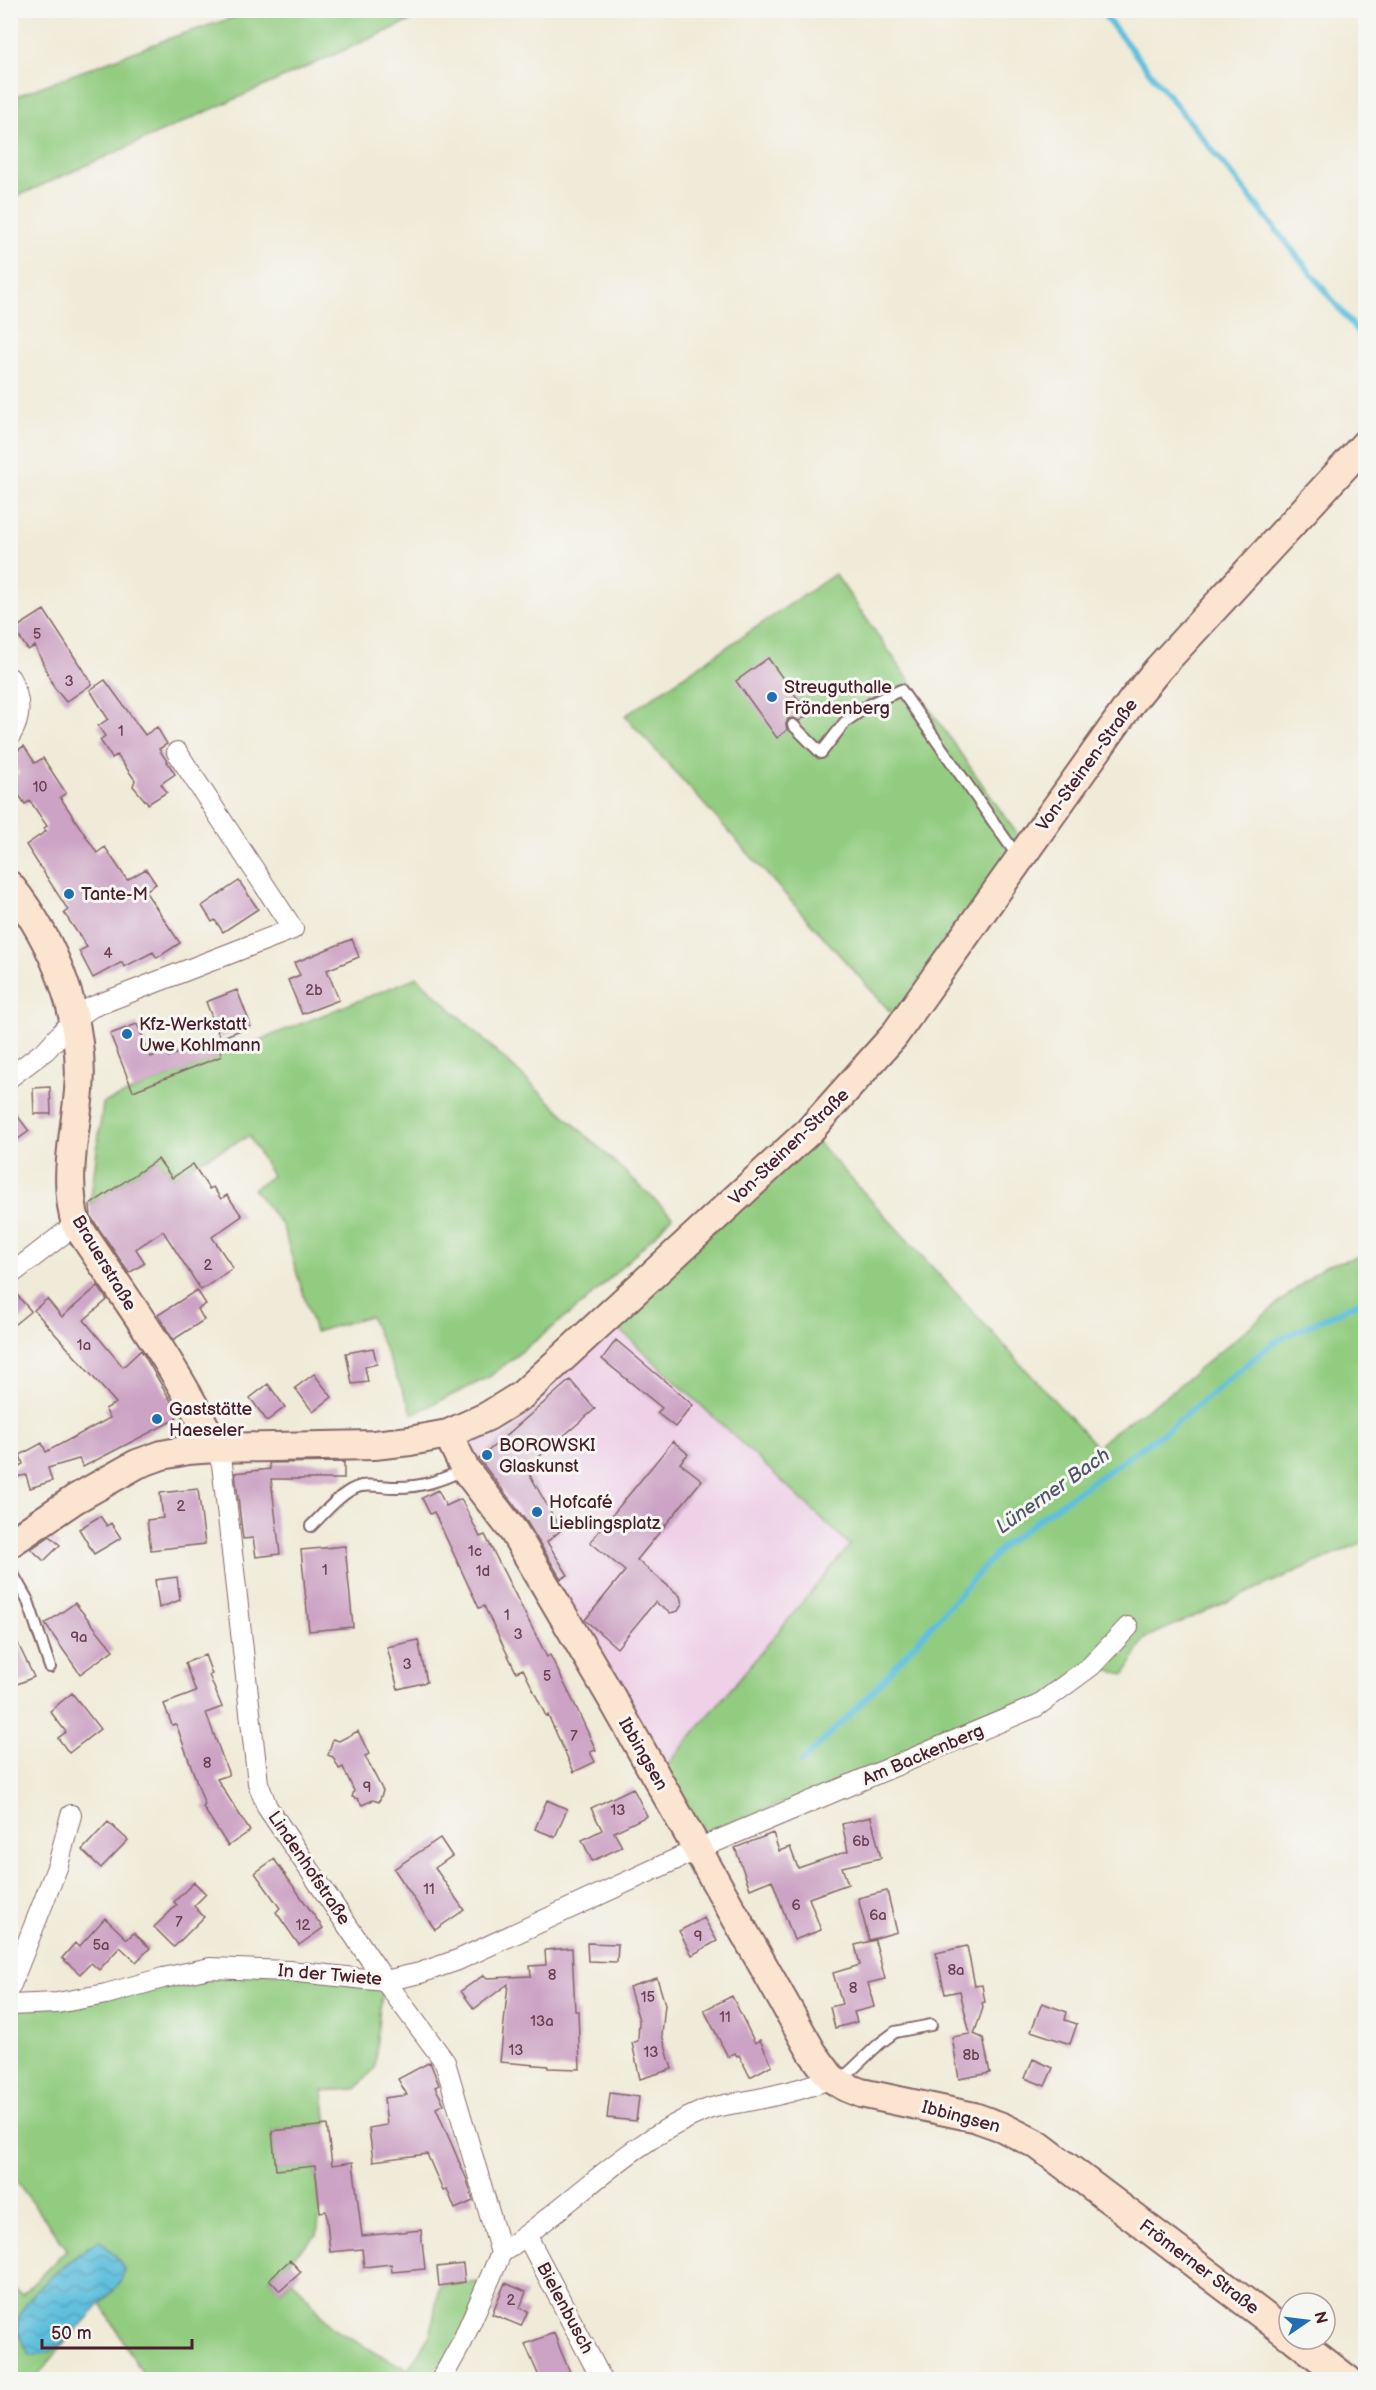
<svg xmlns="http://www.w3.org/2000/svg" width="1376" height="2390" font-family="'Balsamiq Sans',sans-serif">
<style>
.built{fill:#eed0e7}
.grass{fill:#92cc80;stroke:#6e7656;stroke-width:1.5}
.water{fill:url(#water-waves);stroke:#546f84;stroke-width:1.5}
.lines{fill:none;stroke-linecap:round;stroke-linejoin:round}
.stream{stroke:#5fbfdd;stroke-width:6}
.building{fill:#cca3c4}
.lane-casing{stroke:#846668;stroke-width:14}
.street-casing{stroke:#846668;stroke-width:22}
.secondary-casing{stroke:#846668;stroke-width:32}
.lane{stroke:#fff;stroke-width:10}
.street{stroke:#fff;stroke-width:20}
.secondary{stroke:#fce5d0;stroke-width:28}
.poi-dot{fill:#1f6fb2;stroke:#f6f6f2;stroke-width:2}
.labels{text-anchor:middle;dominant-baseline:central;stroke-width:6;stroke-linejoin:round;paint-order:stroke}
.number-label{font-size:15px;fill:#6a4051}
.poi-label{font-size:18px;fill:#4a1f2b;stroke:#f6f6f2;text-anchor:start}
.street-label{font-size:18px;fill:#4a1f2b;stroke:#f6f6f2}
.water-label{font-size:20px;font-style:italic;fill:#515769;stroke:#f6f6f2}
</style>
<defs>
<pattern id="water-waves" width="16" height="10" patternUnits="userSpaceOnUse" patternTransform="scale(1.5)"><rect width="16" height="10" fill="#5fbfdd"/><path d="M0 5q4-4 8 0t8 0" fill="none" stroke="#509bb3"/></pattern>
</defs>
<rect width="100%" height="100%" fill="#f6f6f2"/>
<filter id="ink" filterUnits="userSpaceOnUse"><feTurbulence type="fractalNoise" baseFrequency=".0167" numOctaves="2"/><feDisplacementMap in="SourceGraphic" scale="12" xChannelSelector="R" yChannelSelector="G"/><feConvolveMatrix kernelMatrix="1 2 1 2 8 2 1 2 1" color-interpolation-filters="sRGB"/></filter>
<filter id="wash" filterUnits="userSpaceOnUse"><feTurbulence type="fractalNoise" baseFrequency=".008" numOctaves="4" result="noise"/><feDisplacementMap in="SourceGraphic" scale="24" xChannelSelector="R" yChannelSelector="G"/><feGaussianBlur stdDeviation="1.35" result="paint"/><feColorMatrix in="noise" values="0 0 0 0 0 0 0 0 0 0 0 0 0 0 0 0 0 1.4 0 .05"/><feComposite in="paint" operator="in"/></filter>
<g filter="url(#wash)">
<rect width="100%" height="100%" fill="#f0ebd8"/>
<!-- built -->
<path class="built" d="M611,1321L850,1545L665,1768L464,1449Z"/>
<!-- grass -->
<path class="grass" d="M254,11H432L11,199V98L173,37Z
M835,574L1024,844L896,1018L625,716Z
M417,977L672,1216L657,1233L586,1301L489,1377L413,1414L370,1316L315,1332L282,1225L253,1189L272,1176L249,1136L193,1164L172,1178L158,1159L90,1205L103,1103Z
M812,1136L1097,1447L1116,1430L1167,1395L1324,1266L1365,1255V1541L1145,1638L1125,1674L1093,1668L1035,1702L935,1747L703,1833L665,1768L850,1545L611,1321Z
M210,1968L385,1981L379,2014L375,2068L356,2089L323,2091L327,2125L272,2131L277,2170L315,2166L320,2212L317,2235L269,2279L281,2291L293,2280L333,2329L408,2370L431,2333L439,2286L489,2281L441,2379H146L101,2304L121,2282L48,2353L67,2340L35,2379H11V2297L16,2290L22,2295L67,2249L11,2174V2005Z"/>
<!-- water -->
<path class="water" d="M99,2240L116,2256L124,2269L121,2282L67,2340L48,2353L31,2355C24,2345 16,2334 18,2321C21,2296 79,2253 99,2240Z"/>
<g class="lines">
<!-- stream -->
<path class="stream" d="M1100,10L1366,342
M801,1763L868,1696L1002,1547L1044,1515L1166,1431L1274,1342L1366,1299"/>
</g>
<g id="blocks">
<!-- building -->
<path class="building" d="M44,610L92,684L66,702L54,687L35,646L28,650L14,629Z
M768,658L809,714L799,721L794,718L788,719L786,724L787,730L777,738L736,681Z
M105,680L145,735L157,727L167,744L159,749L175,774L161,784L167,792L148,804L133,786L135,780L117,755L112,758L100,740L105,736L98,726L108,719L90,690Z
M24,746L35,763L43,758L66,793L60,797L97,853L105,847L127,880L146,869L156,884L145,891L180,943L157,958L153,952L124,967L122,962L93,978L79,951L87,947L64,913L68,910L26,845L46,831L44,828L47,826L30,801L25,804L10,782L19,773L10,760V755Z
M239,881L258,909L223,932L215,920L212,922L202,906Z
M352,939L359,957L327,970L339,1000L302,1014L288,980L300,975L294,963Z
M237,990L251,1026L220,1038L206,1002Z
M137,1024L151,1057L165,1051L168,1057L215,1039L222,1056L133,1091L110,1034Z
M50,1087L51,1114H34L33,1088Z
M10,1106L29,1131L10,1145Z
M158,1159L172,1178L193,1164L209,1189L213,1187L221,1199L227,1195L242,1216L212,1237L233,1268L201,1290L163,1231L136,1249L145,1263L129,1273L91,1217L90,1205Z
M98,1286L107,1300L84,1320L123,1367L141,1350L178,1413L176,1419L83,1467L79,1459L48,1468L52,1481L30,1488L26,1475L10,1478V1471L23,1464L20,1455L42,1443L46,1452L110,1418L105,1409L116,1403L34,1310L47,1299L62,1317Z
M10,1287L31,1311L10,1328Z
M197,1290L206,1304L198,1309L204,1320L173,1340L158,1315Z
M616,1340L693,1405L675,1427L657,1413L662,1408L602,1359Z
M373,1348L377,1364L365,1367L368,1382L352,1384L346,1353Z
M314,1374L332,1397L313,1412L295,1388Z
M570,1380L595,1409L526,1468L561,1530L547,1542L568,1575L561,1579L527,1522L479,1459Z
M268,1384L285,1407L267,1421L250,1398Z
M673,1441L688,1454L680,1463L702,1480L637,1560L680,1596L682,1604L678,1611L670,1613L655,1602L617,1648L585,1620L625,1571L590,1542Z
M344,1462V1479H271L280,1554L256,1557L253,1538L243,1539L235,1473L270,1469L269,1463Z
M198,1489L205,1544L151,1550L147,1520L163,1518L160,1493Z
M438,1490L446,1506L461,1499L480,1537L485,1535L547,1657L550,1655L578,1711L596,1750L590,1752L595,1762L574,1772L548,1715L546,1716L523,1669L516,1672L484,1606L479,1608L434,1512L430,1514L422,1498Z
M100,1516L107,1526L111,1523L121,1538L94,1554L79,1529Z
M50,1536L60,1545L44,1561L31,1549Z
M345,1546L353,1627L309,1631L301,1550Z
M177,1577L180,1600L159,1608L155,1580Z
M75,1603L113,1650L80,1674L45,1624Z
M10,1627L34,1677L10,1687Z
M418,1640L427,1682L398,1689L387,1647Z
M205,1655L212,1674L209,1675L222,1707L206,1713L229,1775L217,1779L250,1831L228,1846L203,1807L205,1805L176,1724L172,1725L164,1704L196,1692L185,1663Z
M72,1693L100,1729L69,1753L58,1738L66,1732L50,1711Z
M358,1731L369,1754L365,1756L383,1791L379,1802L373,1800L362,1805L358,1799L352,1797L354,1791L343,1767L339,1769L333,1757L328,1755L333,1739L339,1741Z
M633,1788L647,1816L614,1832L622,1847L592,1861L582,1840L602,1830L591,1808Z
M547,1800L567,1809L555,1837L535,1829Z
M871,1817L881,1858L842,1867L848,1884L809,1898L821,1930L794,1940L772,1880L750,1889L735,1848L773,1833L779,1851L790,1847L798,1868L848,1851L842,1824Z
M108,1822L128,1840L101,1868L82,1850Z
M440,1838L452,1856L435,1868L464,1910L435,1930L394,1869Z
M274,1859L323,1928L299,1945L276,1912L280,1908L255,1873Z
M194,1882L206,1894L194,1906L204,1917L174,1947L154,1927L177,1905L174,1902Z
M887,1891L897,1932L869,1940L858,1898Z
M105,1918L127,1939L134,1933L150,1948L136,1962L120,1947L99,1970L91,1963L80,1974L62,1958L75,1943L79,1947Z
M704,1918L717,1941L692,1955L679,1931Z
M875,1940L885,1979L868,1983L874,2007L854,2012L857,2022L835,2028L830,2007L842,2004L833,1973L860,1965L855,1945Z
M587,1943L618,1944L617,1962L588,1961Z
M967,1946L975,1986L982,1985L985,2002L982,2003L983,2008L974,2034L983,2038L990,2073L959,2079L952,2037L970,2034L960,1991L945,1994L936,1953Z
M572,1948L575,2011H578L580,2069L548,2068V2066L500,2062L508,1984L474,2009L461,1991L484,1975L487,1978L531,1976L530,1966L546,1965L545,1950Z
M657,1978L665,2004L662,2035L672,2069L640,2079L632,2043L638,2041L639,2020L629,1987Z
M732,1996L755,2043L760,2040L772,2065L750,2077L739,2055L737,2056L735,2053L728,2057L704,2010Z
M1042,2003L1067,2012L1065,2020L1077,2024L1070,2044L1031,2031Z
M1033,2059L1053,2068L1045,2086L1025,2078Z
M430,2062L439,2085L435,2087L444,2104L436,2108L467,2180L473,2201L455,2209L447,2189L443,2191L427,2154L373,2161L369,2128L387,2125L384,2098L407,2095L398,2079Z
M610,2093L639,2097L636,2121L607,2118Z
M327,2125L332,2165L353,2162L362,2236L421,2230L425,2269L392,2272L391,2264L364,2267L362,2249L330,2252L326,2211L320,2212L315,2166L276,2170L272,2131Z
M290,2260L301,2272L280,2291L269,2279Z
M463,2264L465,2282L439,2286L437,2267Z
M505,2283L526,2292L520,2308L528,2311L521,2326L492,2314Z
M554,2333L562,2354L573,2379H540L525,2344Z"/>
</g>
</g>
<g filter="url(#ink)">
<use href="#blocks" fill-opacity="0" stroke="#846668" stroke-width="1.5"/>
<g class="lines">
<defs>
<path id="lane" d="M793,725L821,753L845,722L872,703L901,690L1018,857
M311,1526C325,1513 341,1491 361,1486C372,1484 383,1487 394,1487C420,1488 442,1480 465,1469
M10,1569L28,1601L50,1667
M840,2081L879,2044L895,2032L931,2025"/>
<path id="street" d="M10,678C20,697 23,716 10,736
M10,1077L46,1050L73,1020L92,1007L293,929L177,752
M10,1275L76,1224
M215,1448L222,1464L258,1783L267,1807L385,1981L445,2062L501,2253
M10,1987L58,1865L71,1815
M10,2005L57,2003L106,1994L163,1978L210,1968L289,1971L385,1981L420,1973L458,1960L698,1849L1037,1706L1091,1666L1128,1627
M527,2236L602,2380
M501,2253C569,2208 626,2143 703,2111C715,2106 730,2104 743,2102C774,2096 802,2090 831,2078
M441,2380L462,2342L501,2253"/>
<path id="secondary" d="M10,886C55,942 85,1019 79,1091C75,1136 63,1179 76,1224C124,1297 179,1369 215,1448
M448,1434L465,1469L514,1532L614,1702L812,2052L831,2078L846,2087L861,2093L974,2117L1002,2127L1038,2145L1289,2335
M10,1543L75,1499L137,1464L162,1455L188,1450L215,1448L374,1445L410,1441L448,1434L488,1416L522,1395L809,1131L893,1037L1132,701L1159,668L1366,443
M1295,2339L1348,2380"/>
</defs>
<!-- lane casing -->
<use href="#lane" class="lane-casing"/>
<!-- street casing -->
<use href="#street" class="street-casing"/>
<!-- secondary casing -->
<use href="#secondary" class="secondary-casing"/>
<!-- lane -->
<use href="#lane" class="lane"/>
<!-- street -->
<use href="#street" class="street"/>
<!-- secondary -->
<use href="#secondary" class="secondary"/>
</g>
</g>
<!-- markers -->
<g class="poi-dot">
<circle cx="772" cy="697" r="6"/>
<circle cx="69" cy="894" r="6"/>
<circle cx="127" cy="1034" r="6"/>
<circle cx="157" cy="1419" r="6"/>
<circle cx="487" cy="1455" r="6"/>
<circle cx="537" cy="1512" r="6"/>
</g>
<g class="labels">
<!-- number labels -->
<g class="number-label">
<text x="37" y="634">5</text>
<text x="69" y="681">3</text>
<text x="121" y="731">1</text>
<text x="40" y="787">10</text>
<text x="108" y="953">4</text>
<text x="314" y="990">2b</text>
<text x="208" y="1265">2</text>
<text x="84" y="1345">1a</text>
<text x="181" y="1506">2</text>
<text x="475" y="1551">1c</text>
<text x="325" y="1570">1</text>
<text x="483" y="1571">1d</text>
<text x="507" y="1615">1</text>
<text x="518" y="1634">3</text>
<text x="79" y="1637">9a</text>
<text x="407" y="1664">3</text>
<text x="547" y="1676">5</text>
<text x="574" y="1736">7</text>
<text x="207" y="1763">8</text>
<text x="367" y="1787">9</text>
<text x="618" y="1810">13</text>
<text x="861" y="1841">6b</text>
<text x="429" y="1889">11</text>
<text x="796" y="1905">6</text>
<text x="878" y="1915">6a</text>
<text x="179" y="1922">7</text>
<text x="303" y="1925">12</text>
<text x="698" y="1936">9</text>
<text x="101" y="1945">5a</text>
<text x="956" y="1970">8a</text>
<text x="552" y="1975">8</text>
<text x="853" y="1988">8</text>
<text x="648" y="1997">15</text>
<text x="725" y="2017">11</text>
<text x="542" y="2021">13a</text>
<text x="516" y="2050">13</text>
<text x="651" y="2052">13</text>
<text x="971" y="2055">8b</text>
<text x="511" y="2300">2</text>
</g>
<!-- poi labels -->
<g class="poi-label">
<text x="784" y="687">Streuguthalle<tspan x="784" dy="21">Fröndenberg</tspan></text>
<text x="81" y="894">Tante-M</text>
<text x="139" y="1024">Kfz-Werkstatt<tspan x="139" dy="21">Uwe Kohlmann</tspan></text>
<text x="169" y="1409">Gaststätte<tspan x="169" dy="21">Haeseler</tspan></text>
<text x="499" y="1445">BOROWSKI<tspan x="499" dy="21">Glaskunst</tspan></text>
<text x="549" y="1502">Hofcafé<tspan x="549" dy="21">Lieblingsplatz</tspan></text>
</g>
<!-- street labels -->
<g class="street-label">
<text transform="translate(1087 765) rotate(-54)">Von-Steinen-Straße</text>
<text transform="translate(789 1147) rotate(-44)">Von-Steinen-Straße</text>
<text transform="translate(104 1263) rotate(59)">Brauerstraße</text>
<text transform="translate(643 1754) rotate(60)">Ibbingsen</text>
<text transform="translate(923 1755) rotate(-23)">Am Backenberg</text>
<text transform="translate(309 1868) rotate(56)">Lindenhofstraße</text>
<text transform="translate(330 1975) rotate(5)">In der Twiete</text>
<text transform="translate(961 2117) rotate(15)">Ibbingsen</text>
<text transform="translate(1199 2267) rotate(37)">Frömerner Straße</text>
<text transform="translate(565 2308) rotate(62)">Bielenbusch</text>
</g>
<!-- water labels -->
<g class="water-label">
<text transform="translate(1053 1491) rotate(-35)">Lünerner Bach</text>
</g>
</g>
<!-- margin -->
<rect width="1376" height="2390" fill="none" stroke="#f6f6f2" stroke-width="36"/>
<!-- north arrow -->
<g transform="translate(1307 2321) rotate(76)"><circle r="28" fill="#f6f6f2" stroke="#b1a0a2" stroke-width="1.5"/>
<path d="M0-4.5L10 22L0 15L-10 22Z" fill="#1f6fb2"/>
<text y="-9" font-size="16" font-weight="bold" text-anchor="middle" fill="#4a1f2b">N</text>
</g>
<!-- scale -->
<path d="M42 2339v9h150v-9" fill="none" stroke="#4a1f2b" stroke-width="3"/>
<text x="51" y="2339" font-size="18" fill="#4a1f2b" stroke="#f6f6f2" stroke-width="4.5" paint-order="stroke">50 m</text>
</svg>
